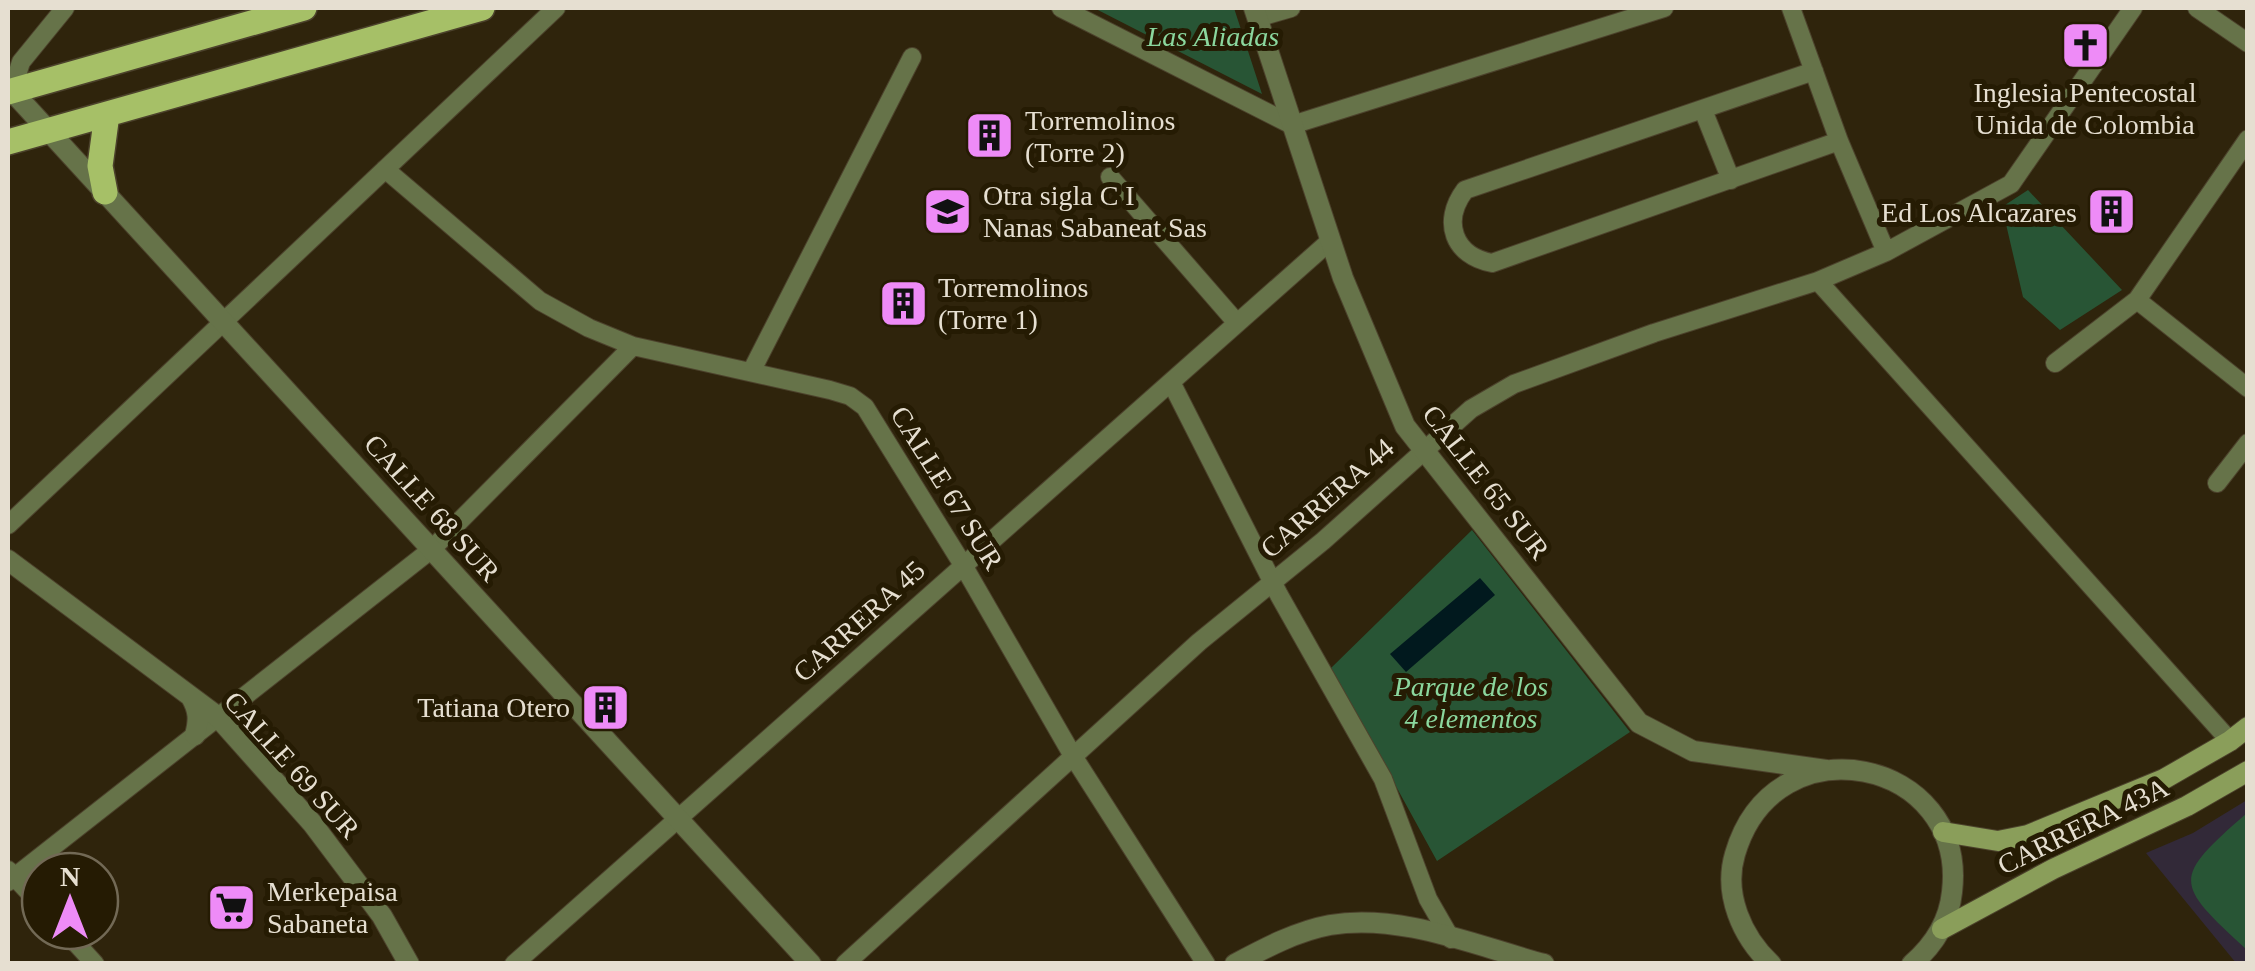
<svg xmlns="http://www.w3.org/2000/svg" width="2255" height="971" font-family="'Times New Roman',serif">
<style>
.education{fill:#322938}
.green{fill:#285535}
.water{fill:#01191e}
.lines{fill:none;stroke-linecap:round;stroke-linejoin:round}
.minor-casing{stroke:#4c422c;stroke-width:20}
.tertiary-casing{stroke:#4c422c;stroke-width:22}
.secondary-casing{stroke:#4c422c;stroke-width:22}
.primary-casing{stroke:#4c422c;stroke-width:28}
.minor{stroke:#667349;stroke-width:18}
.tertiary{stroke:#667349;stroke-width:20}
.secondary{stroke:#8a9e5a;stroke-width:20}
.primary{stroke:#a6c067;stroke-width:25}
.labels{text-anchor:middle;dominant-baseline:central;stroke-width:10;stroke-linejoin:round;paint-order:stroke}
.park-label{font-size:28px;font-style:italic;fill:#8bd79e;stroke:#251b03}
.poi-label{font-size:28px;fill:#e6dfd1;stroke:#251b03;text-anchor:start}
.street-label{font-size:28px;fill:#e6dfd1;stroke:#251b03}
</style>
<rect width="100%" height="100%" fill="#2f240c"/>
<!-- education -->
<path class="education" d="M2247,800V963H2236L2146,853L2193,833Z"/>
<!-- green -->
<path class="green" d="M1094,8H1234L1262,94Z
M2028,190L2122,290L2060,330L2023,297L2002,207Z
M1472,530L1630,732L1437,861L1331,668Z
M2247,813V950C2174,883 2171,879 2247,813Z"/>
<!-- water -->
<path class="water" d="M1480,578L1495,595L1406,672L1390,654Z"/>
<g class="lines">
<defs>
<path id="minor" d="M1061,8L1292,125L1664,8
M1791,8L1839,141L1886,252
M2197,8L2248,43
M1257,18L1291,8
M1814,71L1465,190C1441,222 1454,256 1492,263L1839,141
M12,91L21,62L65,8
M1703,110L1731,180
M385,169L540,301L589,328L633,346L830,390L850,396L865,407L963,565L1073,756L1206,964
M1110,177L1237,323
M1818,281L2230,741
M2137,300L2248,388
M2055,363L2137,300L2248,139
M751,372L912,57
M1171,382L1279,595L1383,779L1428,899L1451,939
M2217,483L2248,443
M8,525L556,8
M8,870L40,904
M8,882L432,549L633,346
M65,931L95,964
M514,964L1330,241
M845,964L1199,642L1323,541L1471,409L1514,384L1654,333L1818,281L1886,252L2011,184L2133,8"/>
<path id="tertiary" d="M1254,8L1343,278L1405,426L1639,723L1693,751L1826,770
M12,91L811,964
M8,560L217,716L312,823L382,916L409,964
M191,697C199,711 199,720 195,735
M1235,964C1265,948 1297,931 1330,925C1401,913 1476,946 1544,964
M1771,964C1742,937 1723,894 1735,854C1775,717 1968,759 1952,892C1949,921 1934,945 1912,964"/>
<path id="secondary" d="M1943,832L1998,841L2028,835L2164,779L2230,741L2248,727
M1942,929L2053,869L2187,806L2248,771"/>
<path id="primary" d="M8,92L304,8
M8,142L482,8
M105,192L100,166L107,114"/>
</defs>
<!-- minor casing -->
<use href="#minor" class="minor-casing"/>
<!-- tertiary casing -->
<use href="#tertiary" class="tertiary-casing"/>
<!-- secondary casing -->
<use href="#secondary" class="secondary-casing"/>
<!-- primary casing -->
<use href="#primary" class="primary-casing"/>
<!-- minor -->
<use href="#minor" class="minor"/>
<!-- tertiary -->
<use href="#tertiary" class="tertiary"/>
<!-- secondary -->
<use href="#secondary" class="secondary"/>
<!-- primary -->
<use href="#primary" class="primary"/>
</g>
<!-- icons -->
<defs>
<symbol id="church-square" viewBox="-11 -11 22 22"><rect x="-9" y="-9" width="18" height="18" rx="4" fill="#ee8bf7" stroke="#251b03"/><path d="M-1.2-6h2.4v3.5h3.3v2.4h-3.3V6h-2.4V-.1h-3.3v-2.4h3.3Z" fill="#111"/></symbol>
<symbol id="building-square" viewBox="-11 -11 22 22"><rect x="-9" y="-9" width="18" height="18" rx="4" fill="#ee8bf7" stroke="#251b03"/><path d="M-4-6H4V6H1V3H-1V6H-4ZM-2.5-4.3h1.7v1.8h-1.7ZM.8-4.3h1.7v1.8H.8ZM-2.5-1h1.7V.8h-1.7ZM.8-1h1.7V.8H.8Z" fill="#111"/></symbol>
<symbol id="school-square" viewBox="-11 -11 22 22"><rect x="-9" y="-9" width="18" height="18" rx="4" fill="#ee8bf7" stroke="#251b03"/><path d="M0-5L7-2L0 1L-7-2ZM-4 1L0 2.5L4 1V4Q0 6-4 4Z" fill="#111"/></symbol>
<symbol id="supermarket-square" viewBox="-11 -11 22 22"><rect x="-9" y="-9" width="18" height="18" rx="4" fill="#ee8bf7" stroke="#251b03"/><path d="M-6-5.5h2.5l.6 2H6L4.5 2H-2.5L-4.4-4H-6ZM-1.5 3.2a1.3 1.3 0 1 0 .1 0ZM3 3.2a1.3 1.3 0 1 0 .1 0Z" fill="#111"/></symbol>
</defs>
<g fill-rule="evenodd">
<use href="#church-square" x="2058" y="18" width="55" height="55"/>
<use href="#building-square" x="962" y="108" width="55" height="55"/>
<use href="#school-square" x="920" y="184" width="55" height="55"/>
<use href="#building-square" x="2084" y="184" width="55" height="55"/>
<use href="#building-square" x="876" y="276" width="55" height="55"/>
<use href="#building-square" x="578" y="680" width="55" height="55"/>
<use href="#supermarket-square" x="204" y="880" width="55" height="55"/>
</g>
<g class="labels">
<!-- park labels -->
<g class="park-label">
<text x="1213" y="36">Las Aliadas</text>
<text x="1471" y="686">Parque de los<tspan x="1471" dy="32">4 elementos</tspan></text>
</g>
<!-- poi labels -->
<g class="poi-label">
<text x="2085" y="92" text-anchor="middle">Inglesia Pentecostal<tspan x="2085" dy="32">Unida de Colombia</tspan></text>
<text x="1025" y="120">Torremolinos<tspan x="1025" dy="32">(Torre 2)</tspan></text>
<text x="983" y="195">Otra sigla C I<tspan x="983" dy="32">Nanas Sabaneat Sas</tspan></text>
<text x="2077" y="212" text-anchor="end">Ed Los Alcazares</text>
<text x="938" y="287">Torremolinos<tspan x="938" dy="32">(Torre 1)</tspan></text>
<text x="570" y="707" text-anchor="end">Tatiana Otero</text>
<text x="267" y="891">Merkepaisa<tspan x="267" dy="32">Sabaneta</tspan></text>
</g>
<!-- street labels -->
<g class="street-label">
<text transform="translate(1486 482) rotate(52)">CALLE 65 SUR</text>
<text transform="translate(947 488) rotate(58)">CALLE 67 SUR</text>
<text transform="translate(1327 498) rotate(-41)">CARRERA 44</text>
<text transform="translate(432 508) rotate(48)">CALLE 68 SUR</text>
<text transform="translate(859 621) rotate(-42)">CARRERA 45</text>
<text transform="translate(292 765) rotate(48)">CALLE 69 SUR</text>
<text transform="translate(2083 826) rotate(-26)">CARRERA 43A</text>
</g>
</g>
<!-- border -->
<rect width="2255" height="971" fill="none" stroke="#e6dfd1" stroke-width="20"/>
<!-- north arrow -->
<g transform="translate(70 901)"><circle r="48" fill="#251b03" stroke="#726955" stroke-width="2.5"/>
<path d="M0-8L18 38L0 25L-18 38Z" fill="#ee8bf7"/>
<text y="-15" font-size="28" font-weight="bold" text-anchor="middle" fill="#e6dfd1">N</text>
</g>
</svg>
